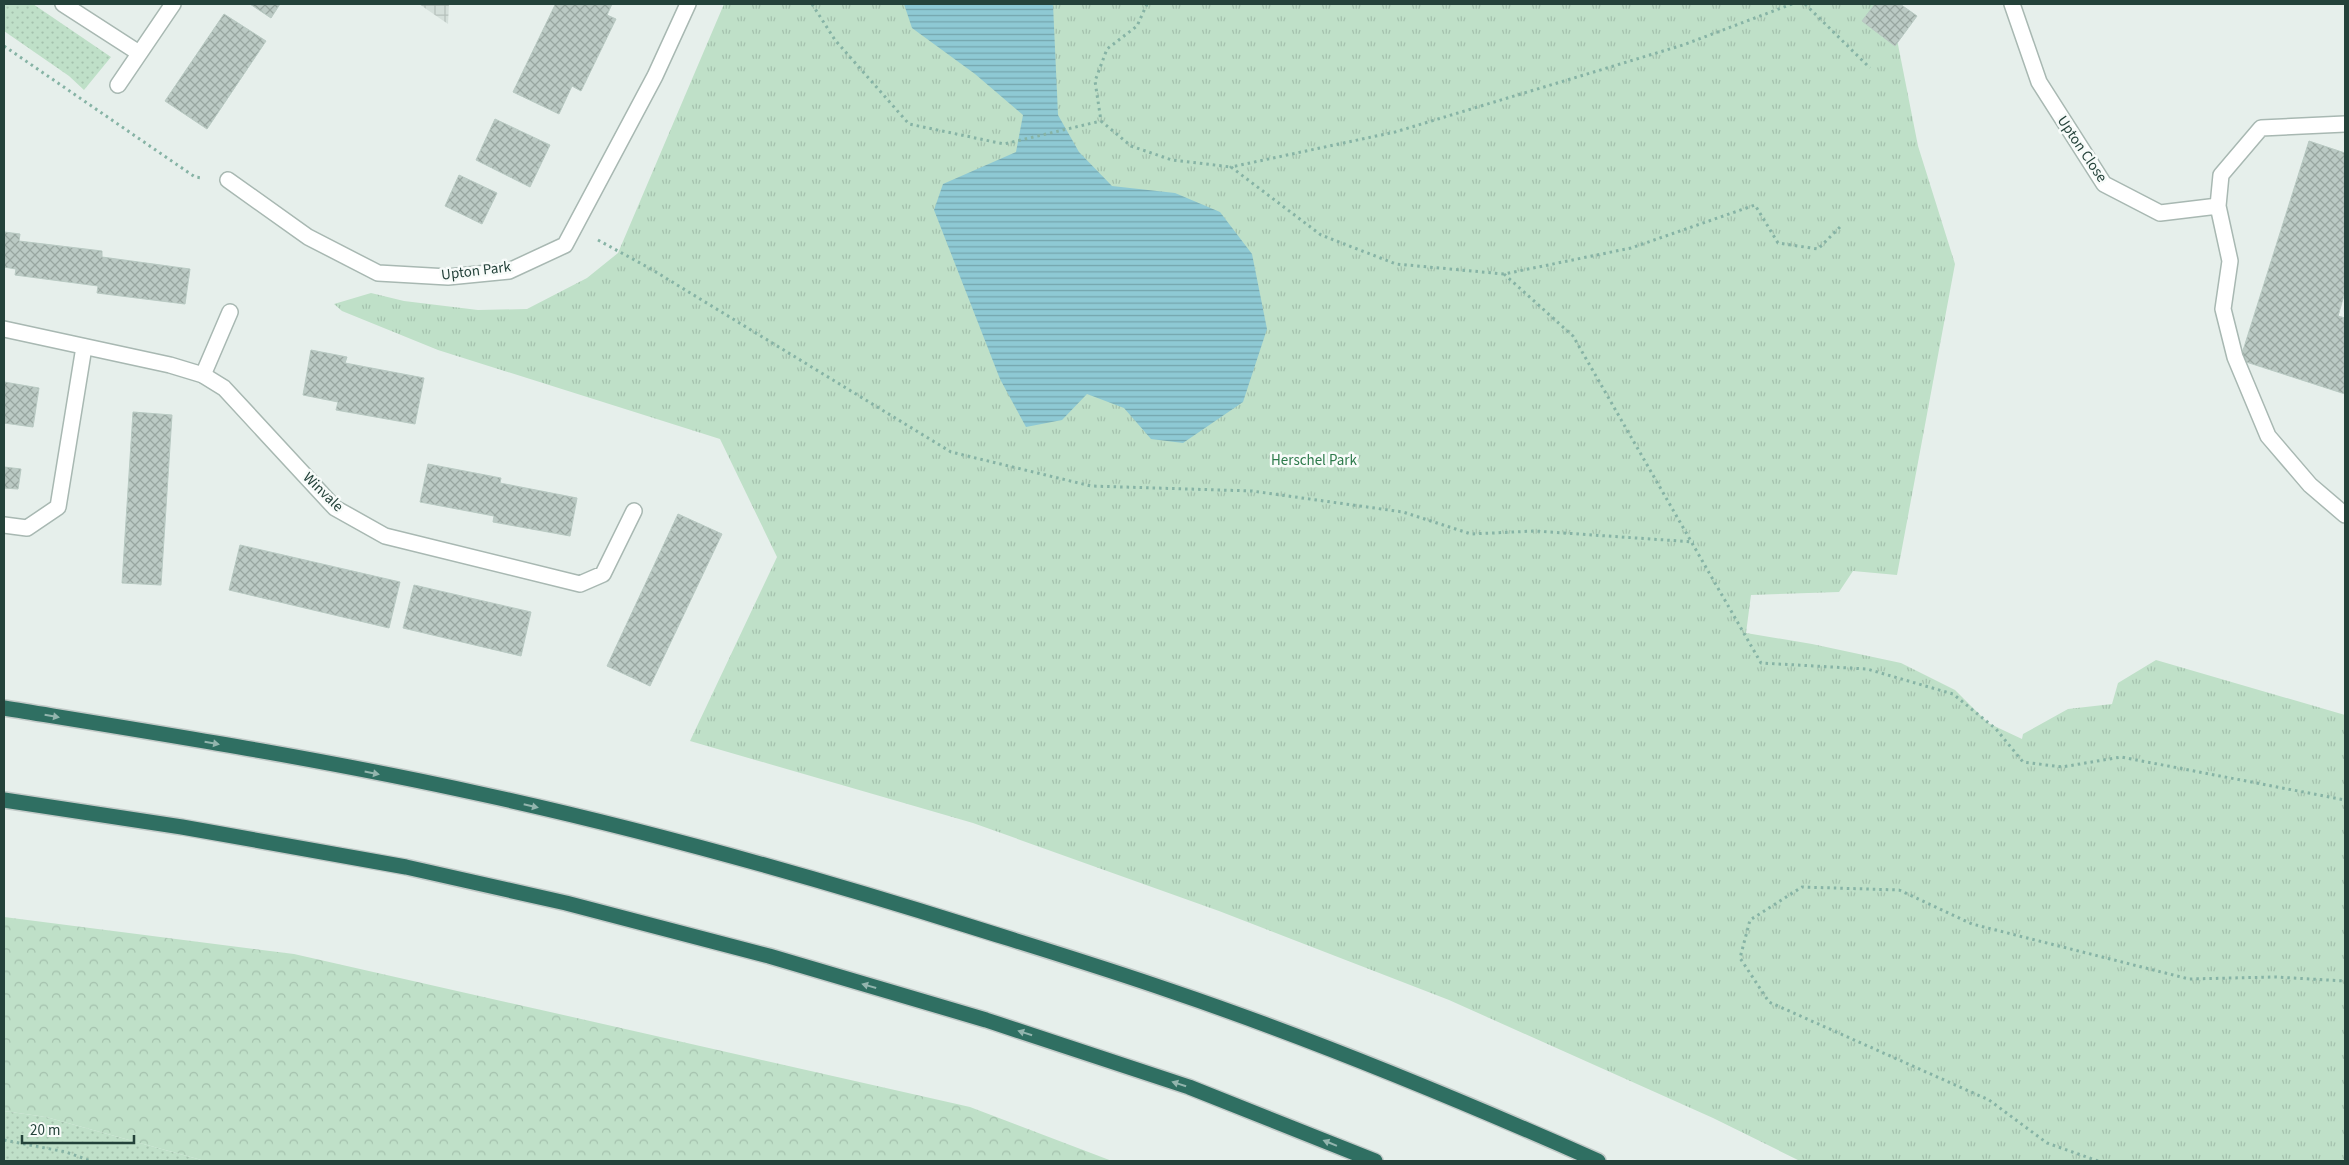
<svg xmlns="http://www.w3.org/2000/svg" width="2349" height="1165" font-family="'Source Sans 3',sans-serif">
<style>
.industrial{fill:url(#industrial-grid)}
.grass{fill:url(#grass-dots)}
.forest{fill:url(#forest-crowns)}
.park{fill:url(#park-tufts)}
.water{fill:url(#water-rules)}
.building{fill:url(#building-cross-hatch);stroke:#b8c9c2}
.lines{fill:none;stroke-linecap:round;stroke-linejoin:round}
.lane-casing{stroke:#a8b8b2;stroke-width:18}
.street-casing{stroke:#a8b8b2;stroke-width:18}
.highway-casing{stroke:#c2cac8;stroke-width:18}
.path{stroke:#86b3a5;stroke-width:3;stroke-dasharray:2.5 4;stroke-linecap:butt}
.lane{stroke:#fff;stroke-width:15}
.street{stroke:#fff;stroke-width:15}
.highway{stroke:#2f6f62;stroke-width:15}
.oneway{fill:#93b5ae}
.labels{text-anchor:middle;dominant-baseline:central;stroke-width:5;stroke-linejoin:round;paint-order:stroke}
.street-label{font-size:15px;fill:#24423a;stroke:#f7fbf9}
.park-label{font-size:15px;fill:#2d7a4b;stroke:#f7fbf9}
</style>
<defs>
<pattern id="industrial-grid" width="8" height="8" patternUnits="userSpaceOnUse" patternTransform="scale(1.25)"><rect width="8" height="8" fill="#d4dfda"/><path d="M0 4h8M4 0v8" fill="none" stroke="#b6c1bc"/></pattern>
<pattern id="grass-dots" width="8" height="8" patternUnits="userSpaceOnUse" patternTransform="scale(1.25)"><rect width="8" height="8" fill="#bfe0c8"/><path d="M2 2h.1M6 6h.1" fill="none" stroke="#a4c1ad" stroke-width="1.8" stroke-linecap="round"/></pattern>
<pattern id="forest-crowns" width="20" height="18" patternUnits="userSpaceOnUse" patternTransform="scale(1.25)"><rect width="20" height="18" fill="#bfe0c8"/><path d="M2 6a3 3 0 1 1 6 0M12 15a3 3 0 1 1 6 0" fill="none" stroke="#a4c1ad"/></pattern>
<pattern id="park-tufts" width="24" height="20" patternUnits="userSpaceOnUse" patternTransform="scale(1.25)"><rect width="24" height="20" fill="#bfe0c8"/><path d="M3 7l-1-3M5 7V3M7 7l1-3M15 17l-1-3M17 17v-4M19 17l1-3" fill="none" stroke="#a4c1ad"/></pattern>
<pattern id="water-rules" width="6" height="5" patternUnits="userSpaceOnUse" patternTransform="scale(1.25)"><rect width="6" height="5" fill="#8ec9d4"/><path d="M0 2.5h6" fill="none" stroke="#74a5ad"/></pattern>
<pattern id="building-cross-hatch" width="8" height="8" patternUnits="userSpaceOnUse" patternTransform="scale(1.25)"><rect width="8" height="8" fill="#bbcac4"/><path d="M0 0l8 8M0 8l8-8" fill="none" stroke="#98a6a0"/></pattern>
</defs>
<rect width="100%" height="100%" fill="#e6efeb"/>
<!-- industrial -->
<path class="industrial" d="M419,4H449L448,24Z"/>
<!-- grass -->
<path class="grass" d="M4,4H33L111,57L84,90L69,76L4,31Z
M4,1111L46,1117L205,1161H4Z"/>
<!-- forest -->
<path class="forest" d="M4,917L294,954L970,1107L1112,1161H205L46,1117L4,1111Z"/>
<!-- park -->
<path class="park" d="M724,4H1890L1918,146L1955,264L1897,575L1853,571L1839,592L1751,595L1746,633L1812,644L1901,663L1955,690L1988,723L2022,739L2023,734L2068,709L2112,704L2118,683L2156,660L2345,715V1161H1800L1713,1118L1449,1000L1219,911L973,823L690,741L777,557L720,439L438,350L342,311L334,304L371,293L404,301L478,310L527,309L587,278L618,253Z"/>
<!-- water -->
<path class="water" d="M904,4H1053L1058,115L1079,152L1112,186L1175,193L1220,212L1252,254L1267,329L1243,402L1183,443L1151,439L1124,408L1087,394L1062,420L1026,427L1000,379L934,210L943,184L1016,152L1023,115L975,74L912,28Z"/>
<!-- building -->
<path class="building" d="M250,4H280L271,18Z
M552,4H612L607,15L616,19L581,91L572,86L559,114L513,92L555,5Z
M1875,4H1900L1917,16L1895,46L1862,21Z
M224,14L266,41L207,129L165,101Z
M495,119L550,145L530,187L476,160Z
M2309,141L2345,153V292L2338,316L2345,318V394L2240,360Z
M459,175L497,193L482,224L445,206Z
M4,232L20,234L19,241L102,251V257L190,269L185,304L97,293L98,286L15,275L16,269L4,267Z
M311,350L347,357L345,363L424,378L415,424L336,410L338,402L303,395Z
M4,382L39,388L33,427L4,423Z
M133,412L172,415L161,585L122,583Z
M428,464L501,478L500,483L577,498L570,536L493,522L494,516L420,502Z
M4,467L21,469L18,489L4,488Z
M678,514L722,534L650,686L607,666Z
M240,545L400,582L389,628L229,590Z
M414,585L531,612L521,656L403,628Z"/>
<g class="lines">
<defs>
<path id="lane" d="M203,375L230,312
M4,525L27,528L58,507L84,347"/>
<path id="street" d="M63,4L139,53
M2012,4L2039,82L2104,184L2160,213L2218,206
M118,85L173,4
M2345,124L2261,128L2221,175L2218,206L2230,261L2223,309L2235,357L2268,436L2310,485L2345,515
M228,180L308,237L378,273L448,277L509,271L565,245L655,76L688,4
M4,329L170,365L203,375L224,388L335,508L385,536L580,584L603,574L634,511"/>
<path id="highway" d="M4,708C163,734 323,759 481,794C647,830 810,876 972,927C1039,948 1105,968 1171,991C1316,1040 1458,1099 1598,1161
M4,800L182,827L406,867L566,903L769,956L986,1020L1189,1087L1375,1161"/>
</defs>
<!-- lane casing -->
<use href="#lane" class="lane-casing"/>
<!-- street casing -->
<use href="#street" class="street-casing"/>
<!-- highway casing -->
<use href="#highway" class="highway-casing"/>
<!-- path -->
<path class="path" d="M812,4L835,40L909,124L1004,144L1101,121
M1147,4L1137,26L1107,49L1095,81L1101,121L1131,146L1172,160L1231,167
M1792,4L1683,45L1395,132L1231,167L1321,235L1396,264L1504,274L1631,248L1755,205L1778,243L1818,249L1842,225
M1805,4L1870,68
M4,46L195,177L202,178
M598,240L651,269L951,452L1091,486L1252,491L1403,512L1471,534L1535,531L1694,542
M1504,274L1573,336L1761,663L1867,669L1953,694L1996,729L2023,762L2062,767L2121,757L2345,800
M4,1140L66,1152L91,1161
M2098,1161L2047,1143L1989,1100L1769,1002L1740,958L1750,920L1802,887L1899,890L1972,924L2189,979L2275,977L2345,981"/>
<!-- lane -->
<use href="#lane" class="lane"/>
<!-- street -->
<use href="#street" class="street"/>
<!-- highway -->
<use href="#highway" class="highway"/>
</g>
<!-- one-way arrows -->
<defs><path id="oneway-solid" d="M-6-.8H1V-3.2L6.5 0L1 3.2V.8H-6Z" transform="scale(1.25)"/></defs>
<g class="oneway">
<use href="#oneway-solid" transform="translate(52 716) rotate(10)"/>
<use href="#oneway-solid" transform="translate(212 743) rotate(10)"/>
<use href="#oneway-solid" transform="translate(372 773) rotate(11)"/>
<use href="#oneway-solid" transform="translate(531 806) rotate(13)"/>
<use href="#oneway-solid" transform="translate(869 986) rotate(-164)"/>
<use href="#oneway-solid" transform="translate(1025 1033) rotate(-162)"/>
<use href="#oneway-solid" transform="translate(1179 1084) rotate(-162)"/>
<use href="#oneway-solid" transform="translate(1330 1143) rotate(-158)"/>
</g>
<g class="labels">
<!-- street labels -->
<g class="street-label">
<text transform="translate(2082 149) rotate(56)">Upton Close</text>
<text transform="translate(476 271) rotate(-7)">Upton Park</text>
<text transform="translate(323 492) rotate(44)">Winvale</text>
</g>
<!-- park labels -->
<g class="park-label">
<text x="1314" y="460">Herschel Park</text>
</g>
</g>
<!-- border -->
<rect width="2349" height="1165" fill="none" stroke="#24423a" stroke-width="10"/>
<!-- scale -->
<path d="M22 1135v8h112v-8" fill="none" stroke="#24423a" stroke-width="2.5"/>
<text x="30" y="1135" font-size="15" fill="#24423a" stroke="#f7fbf9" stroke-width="4" paint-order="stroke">20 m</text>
</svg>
